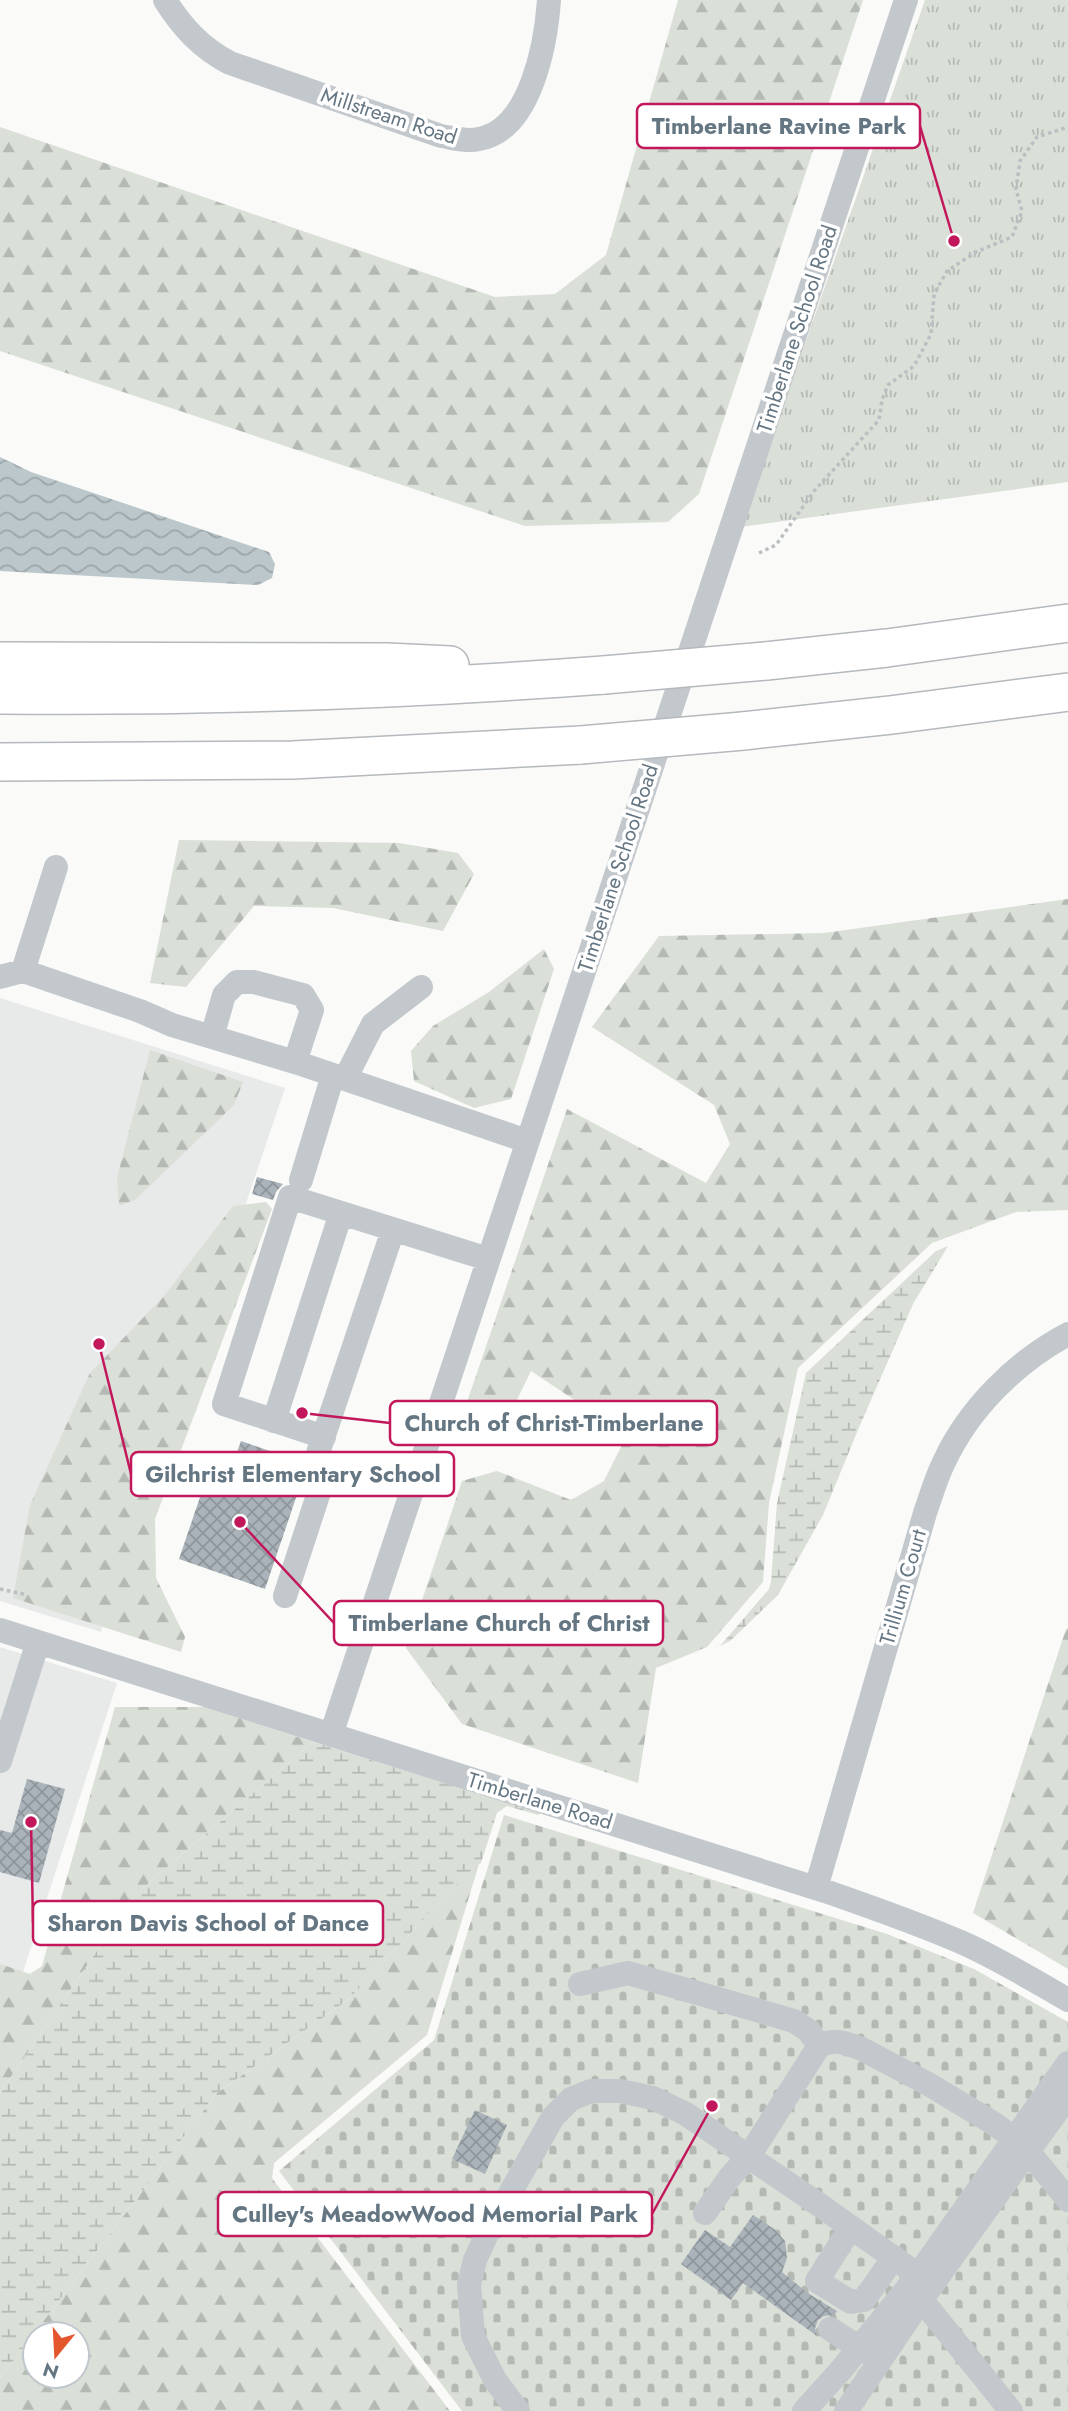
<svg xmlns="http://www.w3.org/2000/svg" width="1068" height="2411" font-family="Jost,sans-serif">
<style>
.built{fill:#e8e9e9}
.forest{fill:url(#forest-firs);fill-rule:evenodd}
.wetland{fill:url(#wetland-marsh)}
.cemetery{fill:url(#cemetery-stones)}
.park{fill:url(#park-tufts)}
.water{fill:url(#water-waves)}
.building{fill:url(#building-cross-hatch)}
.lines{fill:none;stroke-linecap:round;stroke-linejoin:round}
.highway-casing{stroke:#b4b9bd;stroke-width:40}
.path{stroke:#bbbfc2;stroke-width:3.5;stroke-dasharray:3.5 3.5;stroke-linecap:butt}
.minor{stroke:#c3c8cc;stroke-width:24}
.highway{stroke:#fff;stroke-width:37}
.highway-bridge-casing{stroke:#b4b9bd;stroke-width:40;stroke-linecap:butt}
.highway-bridge{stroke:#fff;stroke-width:37}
.labels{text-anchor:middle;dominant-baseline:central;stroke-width:7;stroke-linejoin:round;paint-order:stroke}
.street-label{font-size:21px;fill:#657683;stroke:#fff}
.leader{fill:none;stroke:#c2185b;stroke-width:2.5}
.callout-dot{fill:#c2185b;stroke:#fff;stroke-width:2.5}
.callout{fill:#fff;stroke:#c2185b;stroke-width:2.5}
.callout-label{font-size:23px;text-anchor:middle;font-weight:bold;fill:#657683}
</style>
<defs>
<pattern id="forest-firs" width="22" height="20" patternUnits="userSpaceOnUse" patternTransform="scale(1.75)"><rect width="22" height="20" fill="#dadfd7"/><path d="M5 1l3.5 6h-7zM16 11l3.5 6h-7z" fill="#b4b9b4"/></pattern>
<pattern id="wetland-marsh" width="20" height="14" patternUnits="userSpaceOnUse" patternTransform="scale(1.75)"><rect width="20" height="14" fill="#dadfd7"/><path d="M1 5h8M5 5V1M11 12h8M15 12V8" fill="none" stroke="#b4b9b4"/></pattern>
<pattern id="cemetery-stones" width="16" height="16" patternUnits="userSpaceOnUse" patternTransform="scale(1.75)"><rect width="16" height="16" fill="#dadfd7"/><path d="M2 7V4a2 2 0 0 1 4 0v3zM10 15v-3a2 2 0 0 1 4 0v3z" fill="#b4b9b4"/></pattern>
<pattern id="park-tufts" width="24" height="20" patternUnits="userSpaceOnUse" patternTransform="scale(1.75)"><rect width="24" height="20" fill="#dadfd7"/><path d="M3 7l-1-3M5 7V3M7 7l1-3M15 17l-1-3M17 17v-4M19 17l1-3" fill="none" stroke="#b4b9b4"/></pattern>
<pattern id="water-waves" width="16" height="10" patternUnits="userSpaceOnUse" patternTransform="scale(1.75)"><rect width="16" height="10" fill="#bbc7cb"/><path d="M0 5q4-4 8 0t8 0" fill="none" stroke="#9ca6aa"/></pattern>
<pattern id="building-cross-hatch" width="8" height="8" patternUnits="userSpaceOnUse" patternTransform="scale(1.75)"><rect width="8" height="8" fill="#aab3b9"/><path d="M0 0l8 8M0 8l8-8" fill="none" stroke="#8e969c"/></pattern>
</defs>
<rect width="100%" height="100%" fill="#fafaf8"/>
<!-- built -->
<path class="built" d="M0,998L285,1088L101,1632L0,1601Z
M0,1647L117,1683L23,1972L0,1965Z"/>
<!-- forest -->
<path class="forest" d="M678,0H863L699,494L668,522L525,526L0,351V127L495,297L555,294L606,255Z
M179,840L399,843L458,853L474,874L443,931L333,908L254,906L186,987L150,983Z
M1068,899V1210L1016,1212L932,1243L798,1368L769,1503L763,1582L707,1647L656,1668L638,1783L462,1724L406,1648L462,1481L497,1471L571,1500L604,1481L627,1435L531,1371L512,1410L466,1405L567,1109L706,1183L730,1144L714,1105L592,1027L659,936L824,933Z
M544,949L554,969L511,1099L474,1108L414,1081L411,1051L433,1026L489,992Z
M150,1050L243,1082L234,1105L135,1200L119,1206L117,1178Z
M266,1202L272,1209L155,1519L156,1578L185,1637L181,1652L13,1598L30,1505L90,1373L164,1296L233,1206Z
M1068,1628V1969L973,1913L1066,1629Z
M115,1707H205L313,1742L135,1895L0,2093V1964L30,1974L42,1966Z
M479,1864L427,2035L274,2163L272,2178L450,2411H0V2378L217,2093L349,1999L463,1877ZM35,2334H77V2376H35Z"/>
<!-- wetland -->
<path class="wetland" d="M948,1246L913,1304L860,1425L823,1515L788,1577L778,1595L730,1641L720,1646L769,1589L771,1582L777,1503L806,1373L936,1251Z
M313,1742L541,1813L538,1815L507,1806L497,1813L481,1863L463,1877L349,1999L217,2093L0,2378V2093L135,1895Z"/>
<!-- cemetery -->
<path class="cemetery" d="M504,1815L887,1934L974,1969L1068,2022V2411H462L279,2171L434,2040Z"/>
<!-- park -->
<path class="park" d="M925,0H1068V482L741,527Z"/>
<!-- water -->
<path class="water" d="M0,457L31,472L269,552L275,564L272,578L258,585L0,571Z"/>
<!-- building -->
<path class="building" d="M257,1177L283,1184L276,1192L273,1200L252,1194Z
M241,1441L287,1457L279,1478L300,1486L265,1589L179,1559L214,1456L233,1463Z
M27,1779L65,1789L39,1883L0,1872V1830L12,1833Z
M475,2110L507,2125L485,2174L452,2159Z
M753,2215L774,2229L785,2241L787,2258L782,2272L809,2294L837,2311L834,2315L824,2316L818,2320L815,2328L817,2336L743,2283L731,2300L681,2264L705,2230L730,2247Z"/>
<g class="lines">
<defs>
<path id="highway" d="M0,661L387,662L450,665
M766,661L887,648L1068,623
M0,695C202,697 403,690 604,675
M743,731L891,715L1068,692
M0,762L293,760L581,745"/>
</defs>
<!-- highway casing -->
<use href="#highway" class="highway-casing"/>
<!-- path -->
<path class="path" d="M759,553L776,545L814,491L879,420L882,400L888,385L914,366L931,334L934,294L947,271L976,252L1012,237L1022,211L1016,189L1020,161L1037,137L1068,127
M0,1589L27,1595"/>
<!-- minor -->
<path class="minor" d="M165,0C182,27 201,48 230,63L441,136C454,138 466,142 479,139C531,130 546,43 549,0
M23,971L56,867
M0,977L23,971L140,1011L172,1025L298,1063L527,1141
M212,1037L224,995L237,982H254L303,995L312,1010L295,1062
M345,1079L373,1024L421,987
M301,1180L333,1075
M274,1421L341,1213
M324,1437L224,1404L290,1197L488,1259
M285,1596L322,1483L318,1453L393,1230
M0,1630L825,1891C871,1907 917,1923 963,1943C999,1959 1033,1980 1068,2000
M331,1735L906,0
M0,1761L38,1642
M816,1888L925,1513C931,1496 936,1478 944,1462C969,1408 1017,1361 1068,1334
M580,1984L628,1973L794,2021L809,2031L819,2046
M705,2213L730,2177L749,2156L819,2046C835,2038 846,2043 862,2049L930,2085L993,2123L1023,2145L1068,2200
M851,2227L817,2281L851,2302L864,2300L894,2257
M913,2289L1011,2411
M830,2329L871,2355
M518,2411L495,2380L473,2336L469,2284L475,2260L487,2234L553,2117L571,2099L591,2091H620L653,2098L686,2114L821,2206L918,2275
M804,2411L841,2370L918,2275L1068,2063
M846,2411L917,2306L1068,2096"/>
<!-- highway -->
<use href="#highway" class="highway"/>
<defs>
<path id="highway-bridge" d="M604,675L766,661
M581,745L743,731"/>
</defs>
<!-- highway-bridge casing -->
<use href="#highway-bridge" class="highway-bridge-casing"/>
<!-- highway-bridge -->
<use href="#highway-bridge" class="highway-bridge"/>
</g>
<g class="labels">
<!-- street labels -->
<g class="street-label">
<text transform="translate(389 116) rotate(18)">Millstream Road</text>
<text transform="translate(797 329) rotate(-72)">Timberlane School Road</text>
<text transform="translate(618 868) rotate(-72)">Timberlane School Road</text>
<text transform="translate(903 1587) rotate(-74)">Trillium Court</text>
<text transform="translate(540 1801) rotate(17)">Timberlane Road</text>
</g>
</g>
<!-- callouts -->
<path class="leader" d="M954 241L920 126M302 1413L390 1423M99 1344L131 1474M240 1522L334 1623M31 1822L33 1923M712 2106L652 2214"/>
<g class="callout-dot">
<circle cx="954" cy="241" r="7"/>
<circle cx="302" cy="1413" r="7"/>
<circle cx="99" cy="1344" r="7"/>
<circle cx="240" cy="1522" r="7"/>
<circle cx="31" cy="1822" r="7"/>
<circle cx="712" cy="2106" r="7"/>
</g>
<g class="callout">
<rect x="637" y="104" width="283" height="44" rx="7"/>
<rect x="390" y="1401" width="327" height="44" rx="7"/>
<rect x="131" y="1452" width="323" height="44" rx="7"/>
<rect x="334" y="1601" width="329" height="44" rx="7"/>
<rect x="33" y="1901" width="350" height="44" rx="7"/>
<rect x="218" y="2192" width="434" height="44" rx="7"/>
</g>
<g class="callout-label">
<text x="779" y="134">Timberlane Ravine Park</text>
<text x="554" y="1431">Church of Christ-Timberlane</text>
<text x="293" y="1482">Gilchrist Elementary School</text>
<text x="499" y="1631">Timberlane Church of Christ</text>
<text x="208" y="1931">Sharon Davis School of Dance</text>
<text x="435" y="2222">Culley's MeadowWood Memorial Park</text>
</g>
<!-- north arrow -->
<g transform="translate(56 2355) rotate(198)"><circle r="33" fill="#ffffff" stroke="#c1c8cd" stroke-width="2"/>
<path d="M0-5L12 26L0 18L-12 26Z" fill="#e4572e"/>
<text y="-10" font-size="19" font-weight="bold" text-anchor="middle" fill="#657683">N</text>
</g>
</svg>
